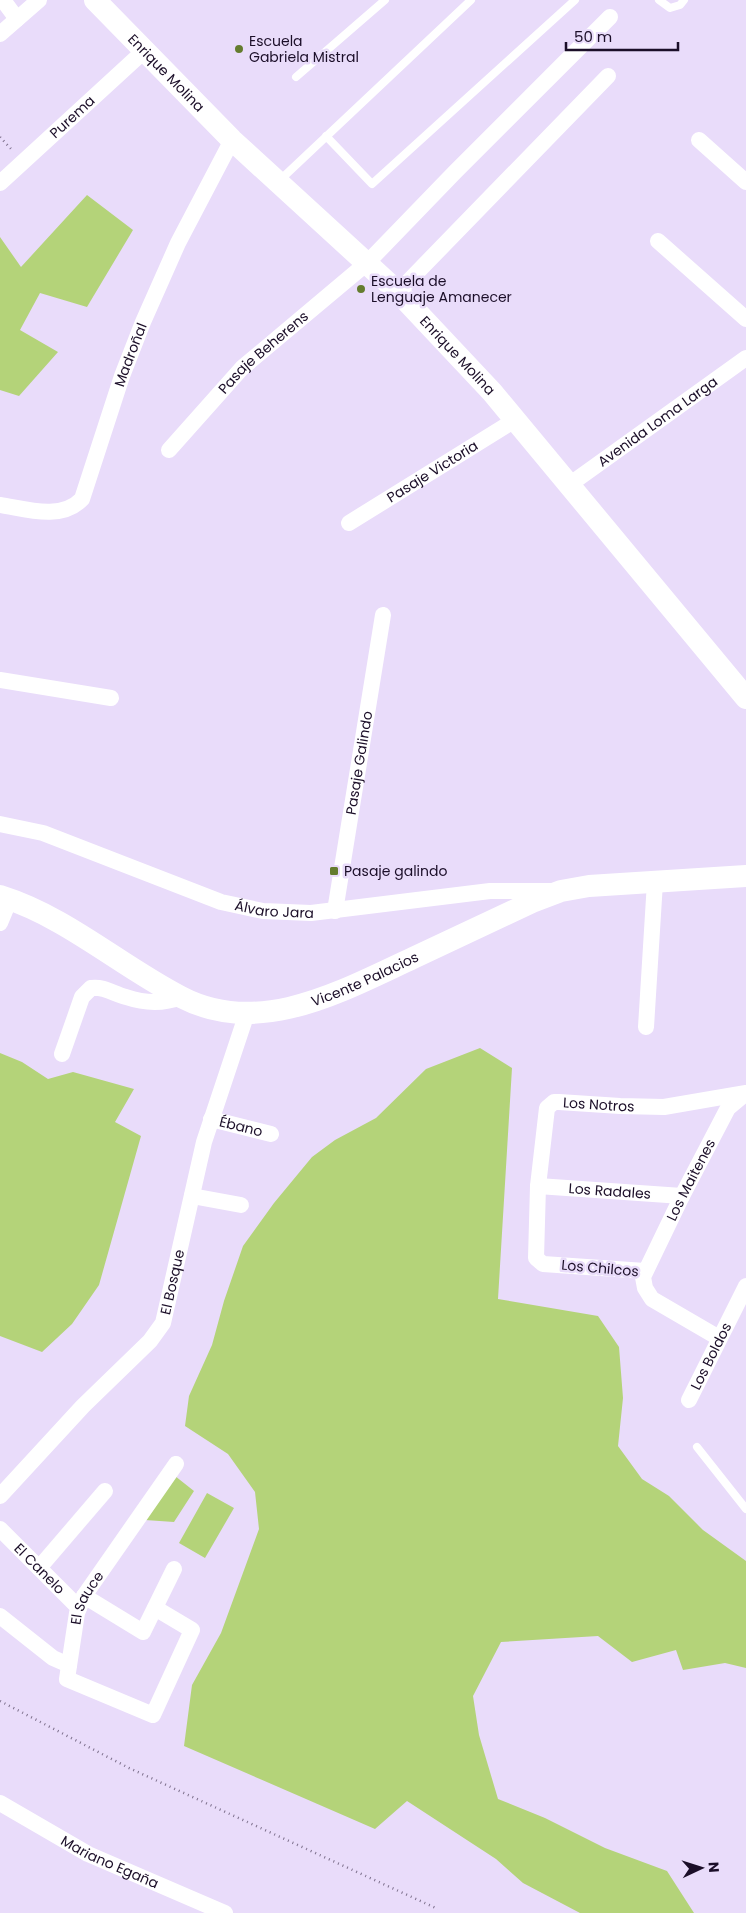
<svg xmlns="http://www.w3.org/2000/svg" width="746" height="1913" font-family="Poppins,sans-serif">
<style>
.green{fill:#b4d379}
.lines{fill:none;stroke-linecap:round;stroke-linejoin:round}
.path{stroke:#7e718d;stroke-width:2.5;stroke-dasharray:1 4;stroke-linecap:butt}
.service{stroke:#fff;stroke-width:8}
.minor{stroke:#fff;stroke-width:16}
.secondary{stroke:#fff;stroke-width:22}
.poi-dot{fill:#647c2e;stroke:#e9dcfa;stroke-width:2}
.labels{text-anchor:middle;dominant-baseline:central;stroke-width:5;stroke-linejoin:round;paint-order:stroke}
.poi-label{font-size:14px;fill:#1b0e28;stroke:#e9dcfa;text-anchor:start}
.street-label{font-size:14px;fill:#1b0e28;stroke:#e9dcfa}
</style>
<rect width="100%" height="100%" fill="#e9dcfa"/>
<!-- green -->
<path class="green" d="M87,195L133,230L87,307L40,293L20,330L58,352L19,396L0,390V237L21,267Z
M480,1048L512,1068L498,1299L598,1316L619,1347L623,1398L618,1446L642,1479L669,1496L703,1530L746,1561V1668L725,1663L683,1670L676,1650L632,1662L598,1636L501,1642L473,1696L479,1735L498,1799L545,1818L605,1848L667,1871L694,1913H580L523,1883L496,1859L407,1801L375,1829L184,1746L192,1685L221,1633L259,1529L255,1492L228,1454L185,1426L189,1396L212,1345L224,1301L243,1246L274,1203L312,1157L335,1140L376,1118L426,1069Z
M0,1053L22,1062L48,1079L73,1072L134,1089L115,1122L141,1136L99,1285L72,1324L42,1352L0,1336Z
M175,1476L194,1491L174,1522L145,1520Z
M207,1493L234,1508L205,1558L179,1543Z"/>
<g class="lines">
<!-- path -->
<path class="path" d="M0,137L13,151
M0,1701L129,1768L438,1909"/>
<!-- service -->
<path class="service" d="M659,0L670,8L680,5L684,0
M296,77L385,0
M326,136L372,184L575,0
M279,181L471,0
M697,1447L746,1509"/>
<!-- minor -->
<g class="minor">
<path d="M3,0L17,19"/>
<path d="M0,34L39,0"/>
<path d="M699,140L746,182"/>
<path id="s1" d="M0,183L144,51"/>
<path d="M658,241L746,319"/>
<path d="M398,292L608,76"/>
<path id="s2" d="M169,450L242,368L367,263L455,172L610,17"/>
<path id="s3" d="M569,485L746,358"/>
<path id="s4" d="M0,505C26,509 61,521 82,499L122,376L143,322L178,243L232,140"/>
<path id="s5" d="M349,523L515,420"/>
<path d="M0,680L111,698"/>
<path id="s6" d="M0,824L43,833L221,902L263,911L311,913L490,891H554"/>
<path id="s7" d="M335,911L383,615"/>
<path d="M0,923L10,899"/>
<path d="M646,1027L655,882"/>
<path d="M62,1054L82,997L91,988C104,986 114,994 126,997C144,1003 163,1004 181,997"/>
<path id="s8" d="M211,1119L271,1134"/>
<path id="s9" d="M538,1186L682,1196"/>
<path d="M192,1196L241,1205"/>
<path id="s10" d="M645,1271L543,1264L536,1258L538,1186L547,1108L554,1102H559L620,1106L664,1107L746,1093"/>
<path id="s11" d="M719,1338L652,1299L645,1288L643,1277L682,1196L728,1108L745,1094"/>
<path id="s12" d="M689,1400L746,1286"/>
<path id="s13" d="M0,1496L83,1406L150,1341L163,1323L204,1142L247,1013"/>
<path id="s14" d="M0,1529L79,1608"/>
<path d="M39,1568L105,1491"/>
<path d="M84,1596L143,1632L174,1569"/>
<path id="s15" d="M155,1608L192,1630L153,1715L67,1679L77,1613L84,1596L176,1464"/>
<path d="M0,1616L53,1658L69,1665"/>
<path id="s16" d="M0,1803L88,1854L225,1913"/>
</g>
<!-- secondary -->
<g class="secondary">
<path id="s17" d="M95,0L232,140L398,292L492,392L746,698"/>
<path id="s18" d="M0,896C67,917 119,965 181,997C259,1038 342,991 413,958C453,939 493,920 532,902L561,891L589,886L746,876"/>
</g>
</g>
<!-- markers -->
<g class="poi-dot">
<circle cx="239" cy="49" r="5"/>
<circle cx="361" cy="289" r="5"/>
<rect x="329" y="866" width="10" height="10" rx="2.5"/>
</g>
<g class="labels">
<!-- poi labels -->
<g class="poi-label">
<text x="249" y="41">Escuela<tspan x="249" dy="16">Gabriela Mistral</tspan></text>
<text x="371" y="281">Escuela de<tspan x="371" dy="16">Lenguaje Amanecer</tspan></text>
<text x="344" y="871">Pasaje galindo</text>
</g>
<!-- street labels -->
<g class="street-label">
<text stroke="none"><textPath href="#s17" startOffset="102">Enrique Molina</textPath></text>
<text stroke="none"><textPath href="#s1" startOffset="98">Purema</textPath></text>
<text stroke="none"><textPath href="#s2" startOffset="136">Pasaje Beherens</textPath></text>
<text stroke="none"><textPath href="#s4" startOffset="238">Madroñal</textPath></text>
<text stroke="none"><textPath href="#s17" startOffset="508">Enrique Molina</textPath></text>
<text stroke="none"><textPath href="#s3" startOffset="109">Avenida Loma Larga</textPath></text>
<text stroke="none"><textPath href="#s5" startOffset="98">Pasaje Victoria</textPath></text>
<text stroke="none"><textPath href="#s7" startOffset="150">Pasaje Galindo</textPath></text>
<text stroke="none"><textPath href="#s6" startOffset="289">Álvaro Jara</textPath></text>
<text stroke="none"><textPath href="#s18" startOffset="400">Vicente Palacios</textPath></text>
<text stroke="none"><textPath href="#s10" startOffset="316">Los Notros</textPath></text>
<text stroke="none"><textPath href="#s8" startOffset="31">Ébano</textPath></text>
<text stroke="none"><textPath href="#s11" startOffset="210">Los Maitenes</textPath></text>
<text stroke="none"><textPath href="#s9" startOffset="72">Los Radales</textPath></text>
<text transform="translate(600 1268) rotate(5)">Los Chilcos</text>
<text stroke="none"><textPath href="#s13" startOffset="280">El Bosque</textPath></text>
<text stroke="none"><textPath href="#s12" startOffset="49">Los Boldos</textPath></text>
<text stroke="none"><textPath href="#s14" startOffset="56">El Canelo</textPath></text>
<text stroke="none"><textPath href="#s15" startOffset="314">El Sauce</textPath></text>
<text stroke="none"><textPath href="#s16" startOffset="125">Mariano Egaña</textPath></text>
</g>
</g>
<!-- north arrow -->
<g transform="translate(701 1868) rotate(86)" stroke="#e9dcfa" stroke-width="4" paint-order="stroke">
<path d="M0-4L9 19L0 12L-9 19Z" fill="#1b0e28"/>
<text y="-8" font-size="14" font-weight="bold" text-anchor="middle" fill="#1b0e28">N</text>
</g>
<!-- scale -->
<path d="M566 42v8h112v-8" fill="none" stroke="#1b0e28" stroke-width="2.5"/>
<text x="574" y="42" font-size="15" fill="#1b0e28" stroke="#e9dcfa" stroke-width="4" paint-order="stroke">50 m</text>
</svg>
